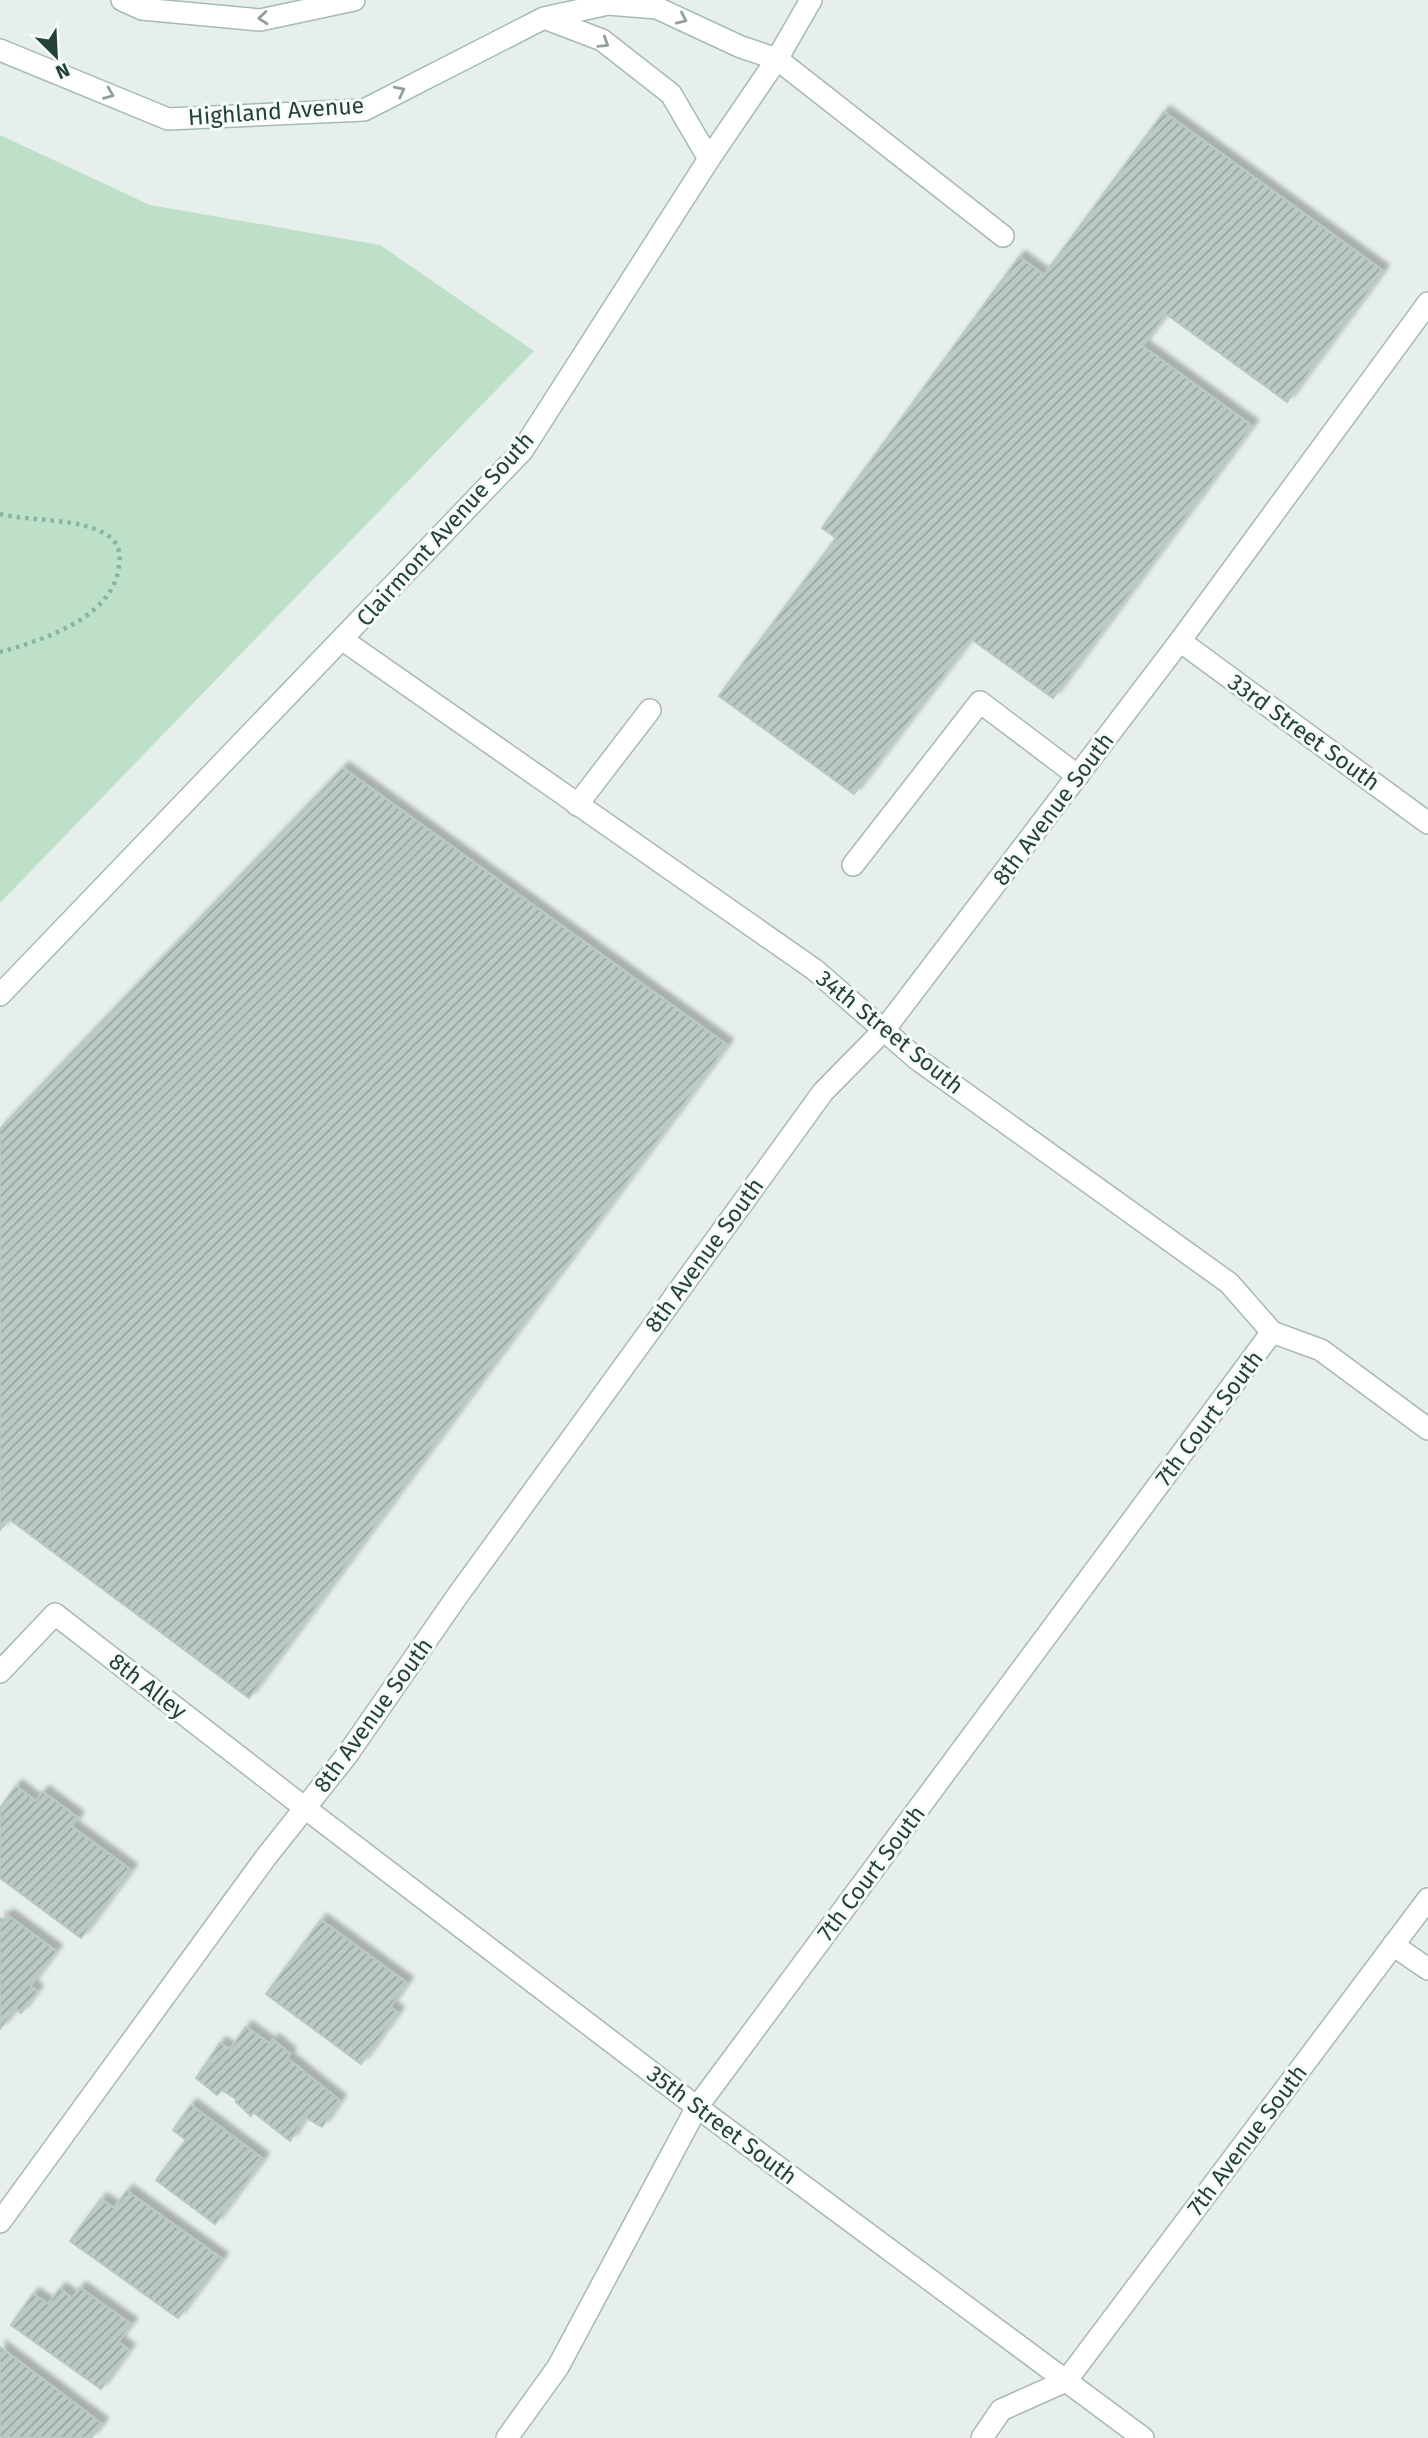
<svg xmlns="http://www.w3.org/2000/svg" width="1428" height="2438" font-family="'Fira Sans',sans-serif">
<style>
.green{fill:#bfe0c8}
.building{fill:url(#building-hatch);stroke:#b8c9c2;stroke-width:2;filter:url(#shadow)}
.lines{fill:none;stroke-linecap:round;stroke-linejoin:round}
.lane-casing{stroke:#a8b8b2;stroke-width:24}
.street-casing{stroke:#a8b8b2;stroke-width:24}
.secondary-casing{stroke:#a4bbb3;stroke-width:24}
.path{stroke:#86b3a5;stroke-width:4.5;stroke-dasharray:3.5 5;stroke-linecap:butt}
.lane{stroke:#fff;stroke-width:21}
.street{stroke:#fff;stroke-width:21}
.secondary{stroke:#fff;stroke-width:21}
.oneway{stroke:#92a09c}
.labels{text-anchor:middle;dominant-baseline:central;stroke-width:6;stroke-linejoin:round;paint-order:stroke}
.street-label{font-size:23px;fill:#24423a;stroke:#f7fbf9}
</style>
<defs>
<pattern id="building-hatch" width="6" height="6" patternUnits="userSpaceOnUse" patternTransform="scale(1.75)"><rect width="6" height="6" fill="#bbcac4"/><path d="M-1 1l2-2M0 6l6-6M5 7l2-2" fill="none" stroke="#98a6a0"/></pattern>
<filter id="shadow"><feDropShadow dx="6" dy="-6" stdDeviation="2" flood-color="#0004"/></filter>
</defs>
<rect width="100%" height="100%" fill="#e6efeb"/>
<!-- green -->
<path class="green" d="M0,135L150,205L380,245L534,351L0,903Z"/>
<!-- building -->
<path class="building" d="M1164,112L1383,271L1287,402L1166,314L1142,346L1252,426L1053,698L971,639L854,794L719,696L836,538L822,528L1019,257L1044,275Z
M343,768L727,1045L249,1698L9,1519L0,1530V1129Z
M16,1786L36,1801L43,1792L78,1818L71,1826L131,1870L81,1938L0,1878V1808Z
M7,1915L56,1951L30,1986L37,1991L21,2013L16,2009L0,2029V1918L4,1920Z
M321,1920L407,1983L390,2007L398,2013L361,2064L266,1994Z
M246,2027L270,2044L273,2040L290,2054L287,2058L340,2101L322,2127L305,2117L290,2141L253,2112L251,2116L236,2102V2099L222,2090L217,2095L196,2078L220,2043L230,2049Z
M191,2105L263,2159L215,2224L156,2180L186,2140L173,2130Z
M127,2191L222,2259L178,2318L70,2241L101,2199L114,2208Z
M80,2288L131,2324L118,2342L129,2350L101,2389L11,2325L33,2294L48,2304L60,2289L72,2298Z
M0,2347L102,2424L91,2438L0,2437Z"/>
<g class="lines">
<defs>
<path id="lane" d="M777,59L1003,236
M1180,641L1428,823
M577,805L650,710
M853,865L980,702L1078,776
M0,1672L55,1614L305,1808
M1393,1945L1428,1969
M982,2438L1001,2410L1066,2381"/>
<path id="street" d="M343,640L815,970L917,1059L1229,1283L1272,1332L1321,1350L1428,1429
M305,1808L697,2107L1143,2438
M0,2222L266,1857L347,1755L458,1595L823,1092L884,1030L1180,641L1428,303
M1066,2381L1428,1899
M507,2438L558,2367L697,2107L1272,1332"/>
<path id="secondary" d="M122,0L142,9L260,20L354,0
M544,18L608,4L657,8L741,47L777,59
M0,50L168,119L364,110L544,18L602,40L671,94L709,159
M0,995L522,451L709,159L777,59L811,0"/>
</defs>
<!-- lane casing -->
<use href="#lane" class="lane-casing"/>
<!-- street casing -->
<use href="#street" class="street-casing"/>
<!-- secondary casing -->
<use href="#secondary" class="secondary-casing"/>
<!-- path -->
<path class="path" d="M0,514C32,522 83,517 110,537C119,544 121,555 119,566C113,618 43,640 0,652"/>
<!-- lane -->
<use href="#lane" class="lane"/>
<!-- street -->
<use href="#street" class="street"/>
<!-- secondary -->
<use href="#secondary" class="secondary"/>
</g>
<!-- one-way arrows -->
<defs><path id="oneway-chevron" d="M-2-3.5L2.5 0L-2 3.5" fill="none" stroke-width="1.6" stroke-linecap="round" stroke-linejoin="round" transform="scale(1.75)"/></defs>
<g class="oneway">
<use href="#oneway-chevron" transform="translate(263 18) rotate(175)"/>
<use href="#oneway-chevron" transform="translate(682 19) rotate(25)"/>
<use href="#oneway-chevron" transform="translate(604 43) rotate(32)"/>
<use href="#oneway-chevron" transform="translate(400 91) rotate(-27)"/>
<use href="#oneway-chevron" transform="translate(109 94) rotate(22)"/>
</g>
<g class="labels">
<!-- street labels -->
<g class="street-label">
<text transform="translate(276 111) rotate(-4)">Highland Avenue</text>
<text transform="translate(445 529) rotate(-48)">Clairmont Avenue South</text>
<text transform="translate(1304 732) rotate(36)">33rd Street South</text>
<text transform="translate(1053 809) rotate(-53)">8th Avenue South</text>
<text transform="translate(890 1032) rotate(39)">34th Street South</text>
<text transform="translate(704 1255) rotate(-54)">8th Avenue South</text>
<text transform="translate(1209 1418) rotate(-53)">7th Court South</text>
<text transform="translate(148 1686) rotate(38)">8th Alley</text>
<text transform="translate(373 1715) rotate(-54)">8th Avenue South</text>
<text transform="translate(871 1873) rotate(-53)">7th Court South</text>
<text transform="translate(722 2125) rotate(37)">35th Street South</text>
<text transform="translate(1247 2140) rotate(-53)">7th Avenue South</text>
</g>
</g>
<!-- north arrow -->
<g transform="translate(56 56) rotate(156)" stroke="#f7fbf9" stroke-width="5" paint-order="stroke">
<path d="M0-5L12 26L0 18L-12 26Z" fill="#24423a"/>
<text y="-10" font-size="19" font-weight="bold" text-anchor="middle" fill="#24423a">N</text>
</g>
</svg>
